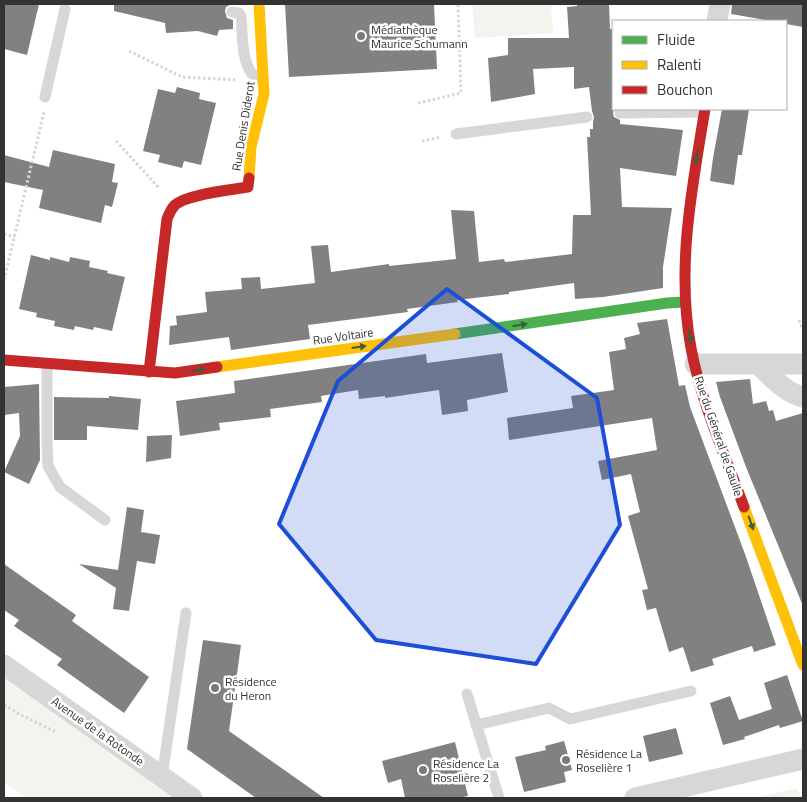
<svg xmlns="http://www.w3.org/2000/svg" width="807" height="802" font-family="'Titillium Web',sans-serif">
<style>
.green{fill:#f1f5ed}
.building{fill:#818181}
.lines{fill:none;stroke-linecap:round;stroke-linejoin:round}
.path{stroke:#d6d6d6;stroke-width:3;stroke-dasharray:2.5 2.5;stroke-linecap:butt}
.lane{stroke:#d7d7d7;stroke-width:11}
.street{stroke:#d7d7d7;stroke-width:21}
.fast{stroke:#4caf50;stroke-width:11}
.slow{stroke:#ffc107;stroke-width:11}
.jam{stroke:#c62828;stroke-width:11}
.oneway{fill:#3c5e3d}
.marked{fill:#1d4ed8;fill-opacity:0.2;stroke:#1d4ed8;stroke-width:4;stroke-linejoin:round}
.poi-dot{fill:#7a7a7a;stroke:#fff;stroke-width:2}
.labels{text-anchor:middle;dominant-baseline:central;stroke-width:5;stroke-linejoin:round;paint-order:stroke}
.poi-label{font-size:12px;fill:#333;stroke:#fff;text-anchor:start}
.street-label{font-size:12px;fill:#333;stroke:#fff}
</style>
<rect width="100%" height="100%" fill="#fff"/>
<!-- green -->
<path class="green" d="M472,4H551L553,33L475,38Z
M4,678L158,787L174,798H26L4,783Z
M797,788L801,798H755Z"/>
<!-- building -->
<path class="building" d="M4,4H39L27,55L4,49Z
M114,4H232L226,7L225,11L227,18L233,20V29L219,30L217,36L198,31L166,33L165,23L114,11Z
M285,4H434L437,69L289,77Z
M577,4H609L610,29H613L614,109L613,113L614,117L620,120V124L683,130L676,176L620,168L622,207L672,208L663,267V288L603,297L575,299L574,283L509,292V294L457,300L458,302L407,309L408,312L308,325L310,339L231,350L229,337L169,345L170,326L177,325L176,316L207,312L205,292L242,289L241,278L260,277L261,289L315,283L311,246L328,245L331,272L389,264V266L456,259L451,210L474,211L479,262L504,259L505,262L572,254L573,215H591L587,137H590V129H593V122L594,117L592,111L589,87L574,89V67L533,69L535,94L491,102L488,58L508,55V38H569L567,7L577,6Z
M732,4H803V27L786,24V21H771L731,14Z
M177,87L200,93L199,99L216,103L201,165L184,161L182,168L158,162L160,155L143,151L158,89L175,93Z
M722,109H749L742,155H738L734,185L710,181L713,158Z
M53,150L115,164L112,182L118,183L112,207L105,205L101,223L39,208L43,190L4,182V155L49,167Z
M31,255L50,260V257L69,262L70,257L90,261L89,267L108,271L107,273L125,277L112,331L94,327L93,330L75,326L74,330L54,326L55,321L36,317L37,313L19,309Z
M667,319L679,386L685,385L690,407L745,554L776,645L754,652L752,646L712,659L714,665L691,672L683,647L669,652L656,608L647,610L642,590L648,589L628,516L640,512L631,474L602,480L598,461L657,450L652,418L509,440L507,418L573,408L571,396L614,390L609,352L626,349L624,338L640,334L637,323Z
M502,353L508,392L467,400L468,411L442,415L439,390L385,398V396L359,399L358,390L321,396L322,402L270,409L271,417L219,423L220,430L180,436L176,401L235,393L234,381L426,354L427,363Z
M750,379L753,404L766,401L769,411L773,410L776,421L803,413V606L746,467L720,397L716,382Z
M39,384L40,460L29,484L4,472L20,436L19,413L4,415V387Z
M109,396L141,399L138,430L87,426V440H54V397L109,398Z
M172,435L171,458L146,462L147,436Z
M127,507L144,510L141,532L160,535L155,564L137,561L129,611L113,609L116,588L79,564L118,570Z
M4,564L76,615L72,621L149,677L124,713L57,665L62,659L14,626L19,620L4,610Z
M203,640L241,645L229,731L324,798H256L187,749Z
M787,675L803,721L780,728L779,725L744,737L745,739L723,745L710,703L730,696L739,720L772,709L764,683Z
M676,728L683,754L649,762L643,736Z
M564,741L572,770L564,772L566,782L524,792L515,757L546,750L545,746Z
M455,742L468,796L458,798H405L401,779L388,783L382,761Z"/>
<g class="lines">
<!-- path -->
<path class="path" d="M129,51L182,77L237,80
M418,103L461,93L458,4
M116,141L159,188
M422,141L441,137
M4,234L15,237
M4,280L44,112
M799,320L803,330
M4,705L21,715L56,732"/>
<!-- lane -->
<path class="lane" d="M232,12L239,13L241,16C243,34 240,70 259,79
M45,97L65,9
M620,113L704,112
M456,134L587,117
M47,365V441L48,466L60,487L105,520
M467,694L499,798
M476,725L549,708L570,719L691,691
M162,777L186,613"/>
<!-- street -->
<path class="street" d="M717,21L720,4
M695,364H803
M759,365C772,377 784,392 803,397
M4,665L192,798
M635,798L803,759"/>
<!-- fast -->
<path class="fast" d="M455,334L667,303L685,302"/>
<!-- slow -->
<path class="slow" d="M249,178L251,147L264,94L259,4
M217,367L455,334
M744,507L803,665"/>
<!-- jam -->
<path class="jam" d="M705,109C692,188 676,268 691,348C701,402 725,455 744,507
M4,360L175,373L217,367
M149,372L167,219C169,214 171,209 175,205C187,194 231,190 248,187L249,178"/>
</g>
<!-- one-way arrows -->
<defs><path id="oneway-solid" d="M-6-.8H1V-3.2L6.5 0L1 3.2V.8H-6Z" transform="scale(1.25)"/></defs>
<g class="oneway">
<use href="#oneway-solid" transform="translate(697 157) rotate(99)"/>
<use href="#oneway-solid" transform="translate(520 325) rotate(-9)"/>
<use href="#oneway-solid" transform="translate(690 336) rotate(82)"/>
<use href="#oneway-solid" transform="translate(359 347) rotate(-8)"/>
<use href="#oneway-solid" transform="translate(198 370) rotate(-10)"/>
<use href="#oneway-solid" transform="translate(751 523) rotate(70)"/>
</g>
<!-- marked area -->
<path class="marked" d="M447,289L597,398L620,525L536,664L376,640L279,524L338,381Z"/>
<!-- markers -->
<g class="poi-dot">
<circle cx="361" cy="36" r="5"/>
<circle cx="215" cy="688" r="5"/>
<circle cx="566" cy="760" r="5"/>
<circle cx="423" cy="770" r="5"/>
</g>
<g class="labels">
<!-- poi labels -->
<g class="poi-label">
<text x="371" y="29">Médiathèque<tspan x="371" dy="14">Maurice Schumann</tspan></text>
<text x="225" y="681">Résidence<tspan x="225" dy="14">du Heron</tspan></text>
<text x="576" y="753">Résidence La<tspan x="576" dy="14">Roselière 1</tspan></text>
<text x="433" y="763">Résidence La<tspan x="433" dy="14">Roselière 2</tspan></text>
</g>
<!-- street labels -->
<g class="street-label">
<text transform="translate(243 126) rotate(-81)">Rue Denis Diderot</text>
<text transform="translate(343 336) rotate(-8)">Rue Voltaire</text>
<text transform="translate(719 436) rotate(71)">Rue du Général de Gaulle</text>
<text transform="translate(98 731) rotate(35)">Avenue de la Rotonde</text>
</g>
</g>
<!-- border -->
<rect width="807" height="802" fill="none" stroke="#333333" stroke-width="10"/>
<!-- legend -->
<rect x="612" y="20" width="175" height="90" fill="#ffffff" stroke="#adadad"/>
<rect x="622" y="36" width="25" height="8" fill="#4caf50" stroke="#adadad"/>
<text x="657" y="45" font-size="15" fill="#333333">Fluide</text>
<rect x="622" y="61" width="25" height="8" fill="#ffc107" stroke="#adadad"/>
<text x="657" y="70" font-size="15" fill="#333333">Ralenti</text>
<rect x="622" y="86" width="25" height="8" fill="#c62828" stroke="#adadad"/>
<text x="657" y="95" font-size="15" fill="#333333">Bouchon</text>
</svg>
